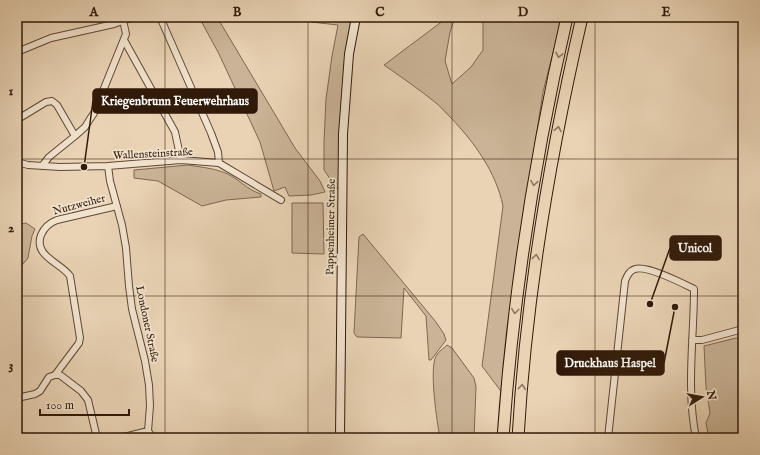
<svg xmlns="http://www.w3.org/2000/svg" width="760" height="455" font-family="'IM FELL English',serif">
<style>
.green{fill:#cab497;stroke:#7e6750}
.lines{fill:none;stroke-linecap:round;stroke-linejoin:round}
.street-casing{stroke:#5f4834;stroke-width:8}
.secondary-casing{stroke:#311a09;stroke-width:10}
.highway-casing{stroke:#311a09;stroke-width:13}
.street{stroke:#f1e2ce;stroke-width:6}
.secondary{stroke:#f1e2ce;stroke-width:8}
.highway{stroke:#e9d3b4;stroke-width:11}
.oneway{stroke:#8d765e}
.grid{fill:none;stroke:#311a09;stroke-width:1;stroke-opacity:0.55}
.labels{text-anchor:middle;dominant-baseline:central;stroke-width:3.5;stroke-linejoin:round;paint-order:stroke}
.street-label{font-size:11px;fill:#311a09;stroke:#f1e2ce}
.leader{fill:none;stroke:#311a09;stroke-width:1.5}
.callout-dot{fill:#311a09;stroke:#f1e2ce;stroke-width:1.5}
.callout{fill:#311a09;stroke:#311a09;stroke-width:1.5}
.callout-label{font-size:12px;text-anchor:middle;font-weight:bold;fill:#fff}
.neatline{fill:none;stroke:#311a09;stroke-width:1.5}
.grid-label{font-size:13px;text-anchor:middle;font-weight:bold;fill:#311a09}
</style>
<rect width="100%" height="100%" fill="#e9d3b4"/>
<filter id="stains"><feTurbulence type="fractalNoise" baseFrequency=".005" numOctaves="4"/><feColorMatrix values="0 0 0 0 .2 0 0 0 0 .09 0 0 0 0 .02 0 0 0 .5 -.17"/></filter>
<radialGradient id="worn" r=".72"><stop offset=".6" stop-color="#630" stop-opacity="0"/><stop offset="1" stop-color="#630" stop-opacity=".3"/></radialGradient>
<!-- green -->
<path class="green" d="M199,17H217L295,148L320,181L325,192L311,195L289,196L285,187L274,191L260,142L219,54Z
M311,17H353C342,74 340,132 338,190L324,170V142L326,99L332,56L338,25L311,22Z
M448,17H455L450,32L445,61L452,84L471,67L483,50V17H562L543,92L520,241L503,394L482,366L503,206C496,172 474,142 451,118C446,113 441,107 436,103C419,89 401,77 384,65Z
M188,165C200,167 212,168 223,172C237,177 247,190 261,194V197L226,200L202,206L158,181L134,178V170Z
M292,203H323L324,254L292,253Z
M26,223L35,229L32,236L28,258L17,271V225Z
M363,234L436,322L444,334L446,340L431,360H429L426,316L404,288L401,338L357,337L354,333L359,237Z
M736,338H743V438H709L706,423L710,413L706,387L704,346Z
M447,345L452,348L474,378L476,387L474,438H440C437,422 429,370 436,356C438,352 444,348 447,345Z"/>
<g class="lines">
<defs>
<path id="street" d="M105,17L114,24
M160,17L211,133L218,152L219,163
M124,40L175,132L181,160
M17,52L51,38L114,24L134,17
M18,119L46,102L52,101L57,105L75,136
M17,162L28,165L60,167L108,166L181,160L219,163L281,200
M42,166L49,157L75,136L85,127L90,119L94,113L126,34L123,20
M108,166L110,181L122,225L126,248L129,286L132,309L145,361L149,385L150,406L148,431L153,438
M692,340H702L743,329
M55,375H60L81,391L88,400L97,438
M17,398L35,394L40,391L49,377L55,375L79,343L80,338L70,276C61,263 33,256 41,235C44,228 49,223 57,220L117,206
M120,438L148,431
M608,438L625,281C627,276 629,271 635,269C647,265 682,283 694,289C694,339 686,388 696,438"/>
<path id="secondary" d="M340,438L343,134L349,54L356,17"/>
<path id="highway" d="M503,438C513,296 535,155 567,17
M518,438C526,296 550,155 582,17"/>
</defs>
<!-- street casing -->
<use href="#street" class="street-casing"/>
<!-- secondary casing -->
<use href="#secondary" class="secondary-casing"/>
<!-- highway casing -->
<use href="#highway" class="highway-casing"/>
<!-- street -->
<use href="#street" class="street"/>
<!-- secondary -->
<use href="#secondary" class="secondary"/>
<!-- highway -->
<use href="#highway" class="highway"/>
</g>
<!-- one-way arrows -->
<defs><path id="oneway-chevron" d="M-2-3.5L2.5 0L-2 3.5" fill="none" stroke-width="1.6" stroke-linecap="round" stroke-linejoin="round"/></defs>
<g class="oneway">
<use href="#oneway-chevron" transform="translate(559 55) rotate(102)"/>
<use href="#oneway-chevron" transform="translate(558 129) rotate(-79)"/>
<use href="#oneway-chevron" transform="translate(534 183) rotate(99)"/>
<use href="#oneway-chevron" transform="translate(536 257) rotate(-82)"/>
<use href="#oneway-chevron" transform="translate(515 311) rotate(97)"/>
<use href="#oneway-chevron" transform="translate(522 387) rotate(-85)"/>
</g>
<!-- grid -->
<path class="grid" d="M165,17V438M308,17V438M452,17V438M595,17V438M17,159H743M17,296H743"/>
<g class="labels">
<!-- street labels -->
<g class="street-label">
<text transform="translate(153 154) rotate(-3)">Wallensteinstraße</text>
<text transform="translate(79 205) rotate(-15)">Nutzweiher</text>
<text transform="translate(331 227) rotate(-89)">Pappenheimer Straße</text>
<text transform="translate(147 324) rotate(78)">Londoner Straße</text>
</g>
</g>
<!-- callouts -->
<path class="leader" d="M84 167L93 101M650 304L670 248M675 307L664 363"/>
<g class="callout-dot">
<circle cx="84" cy="167" r="4"/>
<circle cx="650" cy="304" r="4"/>
<circle cx="675" cy="307" r="4"/>
</g>
<g class="callout">
<rect x="93" y="89" width="164" height="24" rx="4"/>
<rect x="670" y="236" width="51" height="24" rx="4"/>
<rect x="557" y="351" width="107" height="24" rx="4"/>
</g>
<g class="callout-label">
<text x="175" y="105">Kriegenbrunn Feuerwehrhaus</text>
<text x="695" y="252">Unicol</text>
<text x="610" y="367">Druckhaus Haspel</text>
</g>
<!-- margin -->
<rect width="760" height="455" fill="none" stroke="#e9d3b4" stroke-width="44"/>
<!-- north arrow -->
<g transform="translate(702 397) rotate(79)" stroke="#f1e2ce" stroke-width="3" paint-order="stroke">
<path d="M0-3L7 15L0 10L-7 15Z" fill="#311a09"/>
<text y="-6" font-size="11" font-weight="bold" text-anchor="middle" fill="#311a09">N</text>
</g>
<!-- scale -->
<path d="M40 409v6h89v-6" fill="none" stroke="#311a09" stroke-width="2"/>
<text x="46" y="409" font-size="12" fill="#311a09" stroke="#f1e2ce" stroke-width="3" paint-order="stroke">100 m</text>
<rect x="22" y="22" width="716" height="411" class="neatline"/>
<g class="grid-label">
<text x="94" y="16">A</text>
<text x="237" y="16">B</text>
<text x="380" y="16">C</text>
<text x="523" y="16">D</text>
<text x="666" y="16">E</text>
<text x="11" y="95">1</text>
<text x="11" y="232">2</text>
<text x="11" y="369">3</text>
</g>
<rect width="100%" height="100%" filter="url(#stains)"/>
<rect width="100%" height="100%" fill="url(#worn)"/>
</svg>
